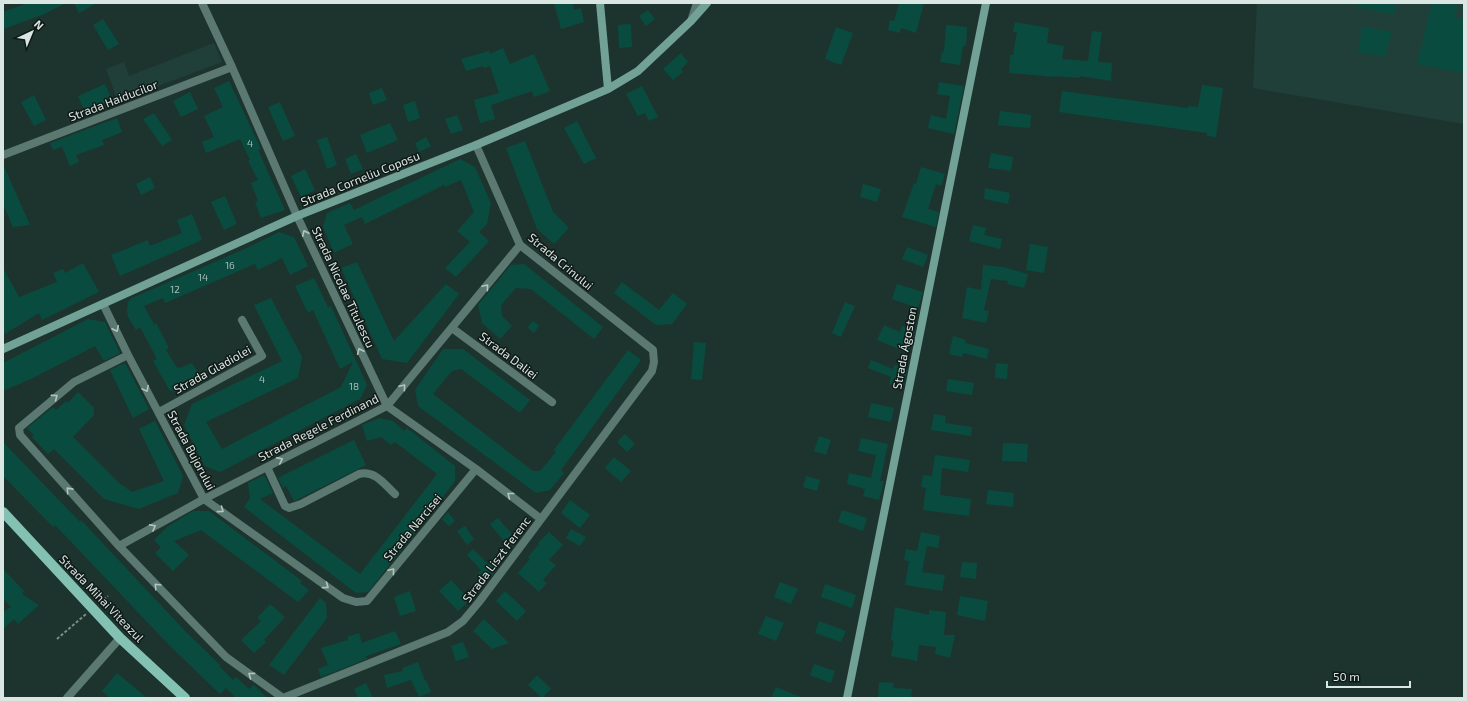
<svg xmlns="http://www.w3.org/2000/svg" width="1467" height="701" font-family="'Exo 2',sans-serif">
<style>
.built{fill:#203f38}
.building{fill:#0a4b40}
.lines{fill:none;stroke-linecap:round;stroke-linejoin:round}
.path{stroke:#7a8d88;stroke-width:2;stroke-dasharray:3 2;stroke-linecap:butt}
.street{stroke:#5b7871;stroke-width:8}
.secondary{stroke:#72a296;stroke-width:8}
.primary{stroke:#83c2b3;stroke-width:10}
.oneway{stroke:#b3c5c0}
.labels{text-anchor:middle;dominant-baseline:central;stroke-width:3;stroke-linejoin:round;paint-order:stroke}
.number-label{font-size:10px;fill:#a5bfba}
.street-label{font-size:12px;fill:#d9e6e2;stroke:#0f1916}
</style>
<rect width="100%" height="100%" fill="#1d342e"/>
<!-- built -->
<path class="built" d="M1257,3H1464V124L1253,88Z
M214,43L222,62L118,101L106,69L124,62L129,76Z"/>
<!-- building -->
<path class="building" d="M27,3H66L42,15L3,29V12Z
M74,3H97L79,13Z
M554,3H573L574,10L581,8L584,22L561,29Z
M899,3H924L916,33L901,28L900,33L888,30L890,20L894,21Z
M1357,3H1385L1396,5L1394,15L1357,7Z
M1432,3L1458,5L1455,18L1464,19V73L1417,64Z
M648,10L655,19L646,26L639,16Z
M103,19L119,44L108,50L93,25Z
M1015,22L1049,28L1047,43L1064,46L1062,59L1088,61L1092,31L1102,32L1098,62L1112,63L1111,81L1080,76V78L1055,76V77L1009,73L1010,55H1013L1017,32H1013Z
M631,24L632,47L619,48L618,25Z
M946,25L967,27L966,46H963L960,65L940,62L942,51L944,52Z
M1362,26L1392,32L1385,57L1358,52Z
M836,27L853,33L841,65L825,59Z
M503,48L510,64L534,54L550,91L534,97L532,91L491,105L495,119L480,123L474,100L499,93L490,66L484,68L483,66L466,71L461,59L489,51L490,54Z
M681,53L688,62L681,69L683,72L673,80L663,69Z
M229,81L261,149L258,150L285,210L261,218L255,202L258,201L251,183L258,180L248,161L250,160L240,139L206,153L202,142L214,137L204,116L223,107L214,88Z
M939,82L964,86L954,134L928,128L931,115L946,119L950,96L937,94Z
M105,84L112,100L85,112L78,96Z
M1202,85L1223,88L1216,137L1207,136V133L1059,112L1062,91L1188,108V106L1198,107Z
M642,86L658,117L649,121L645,113L638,116L626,94Z
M382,88L387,100L373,105L369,93Z
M190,92L198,109L181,117L173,101Z
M34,95L46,120L34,126L21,102Z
M415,101L420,118L408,122L403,105Z
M280,102L295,136L283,141L268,107Z
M1000,111L1031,115L1030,128L998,125Z
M154,113L172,140L162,146L143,119Z
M457,115L463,130L451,134L445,119Z
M117,118L122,132L102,140L104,145L76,155L79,162L70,166L62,147L53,150L50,143Z
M577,121L596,158L584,164L564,128Z
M390,123L398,140L367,153L360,135Z
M327,137L337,165L327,169L317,140Z
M426,137L431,146L419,152L415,143Z
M525,141L553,212L569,228L554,244L537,229L506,148Z
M991,153L1013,157L1011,171L988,168Z
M356,154L363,169L351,174L345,159Z
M460,159L475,167L491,203L487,224L479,232L489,241L456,277L445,268L470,242L457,231L474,212L461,180L445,187L444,185L365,224L362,217L344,225L353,244L334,253L323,227L327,213L350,203L354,210Z
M3,164L30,225L13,227L3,204Z
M921,167L945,174L941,186L936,184L928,209L939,212L936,227L902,217L914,183L916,184Z
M305,169L315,190L301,197L291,176Z
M150,177L155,188L141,195L136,184Z
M863,184L881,189L877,202L860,197Z
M985,188L1010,193L1008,204L984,199Z
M225,196L237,224L224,230L211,202Z
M192,214L202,240L120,276L111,255L148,240L150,246L182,233L177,220Z
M973,225L986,228L984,235L1002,239L1000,249L969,241Z
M279,232L294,237L308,266L290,275L282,258L258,270L255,264L165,303L163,298L144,306L154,324L156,323L169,348L166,350L177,368L179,367L180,368L192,363L202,379L179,392L170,391L153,361L157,359L140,327L136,330L128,317L127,310L128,302L132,298L247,248Z
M1030,244L1048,247L1044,273L1026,270Z
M907,247L928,255L923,267L902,259Z
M357,262L394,341L446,284L459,294L407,363L382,359L341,268Z
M83,263L99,292L42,320L39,313L3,335V268L19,297L57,282L53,273L63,269L65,273Z
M524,264L603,327L594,339L531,289L516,288L501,305L502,316L512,326L500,339L482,323L478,305L511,265Z
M983,265L1003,267L1028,274L1024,288L1007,284L1008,281L991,279L984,310L989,311L986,323L962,318L967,287L981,290Z
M314,278L328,307L331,306L367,385L360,399L220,472L205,466L184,425L192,404L282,361L254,305L271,298L302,357L298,378L206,422L222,449L341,387L353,362L340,369L313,310L308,313L295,286Z
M622,282L659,310L673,293L687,304L672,324L656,325L614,293Z
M897,284L923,292L918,308L892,299Z
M845,302L855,306L841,337L832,333Z
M88,319L105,322L120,353L104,361L95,346L33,378L3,391V363Z
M533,321L539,326L534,333L527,327Z
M884,325L900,332L902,326L915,331L908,353L877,340Z
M953,336L966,340L965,343L989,349L987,359L963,353L962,357L949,354Z
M694,342L706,343L702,380L691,379Z
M443,349H463L530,400L520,413L461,369L452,371L433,394L533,471H540L556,452L554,450L628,350L641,360L561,470L564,473L550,490L536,493L418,406L415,390Z
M871,360L893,369L894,365L907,369L903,387L889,384L891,377L868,368Z
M125,363L149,409L133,418L110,370Z
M996,363L1008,364L1007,379L995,378Z
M948,379L974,383L972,395L946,391Z
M78,392L94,408V415L73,437L119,483L132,492L164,481L139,429L155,421L183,476L178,493L139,509L104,499L54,449L48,454L32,437L34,435L27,428L53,407L56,410L66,401L68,403Z
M871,403L894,408L891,422L868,417Z
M934,414L946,416L945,423L972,427L971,436L931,430Z
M379,418L393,421L404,431L407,428L455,466V481L439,502L440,503L435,510L434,509L368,592L356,593L244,507L250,498L248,483L264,475L273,493L260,499L360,574L437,474L395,442L391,445L381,437L367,441L362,425Z
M625,434L635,444L627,452L617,442Z
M819,436L831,440L826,455L814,451Z
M861,438L888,444L880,481H884L879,500L863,496L865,489L847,484L849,473L871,478L876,455L858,451Z
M354,440L366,465L294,501L286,486L283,488L278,478Z
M3,442L80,522L81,520L186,632L220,665L219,666L233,680L236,677L249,689L254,685L267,698H236L226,688L220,694L170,646L55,525L53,527L3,476Z
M1003,443L1028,444L1027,462L1002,461Z
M935,455L970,460L968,472L942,468L940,495L971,499L969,516L923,510L926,488L921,487L923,475L932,476Z
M614,457L631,471L621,482L605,468Z
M806,476L820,480L817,491L803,487Z
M988,490L1014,493L1013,507L986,504Z
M570,500L590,515L580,528L561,513Z
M842,510L867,518L863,531L838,522Z
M193,511H209L302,581L300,583L309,590L298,602L201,530L174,541L189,555L173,571L155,553L161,547L154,540L167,527Z
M448,512L455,521L449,526L442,519Z
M498,518L515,538L507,545L490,524Z
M465,526L474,539L467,545L457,531Z
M571,529L586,537L580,546L566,538Z
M549,532L563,545L549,560L556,565L543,580L547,583L539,592L518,573L530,559L528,557L539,544L538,543Z
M921,532L940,536L938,548L927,546L922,572L945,575L942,591L905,585L909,561L904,560L906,549L917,551Z
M473,549L488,564L489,563L496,570L484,584L476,576L481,570L467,555Z
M962,562L977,563L976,579L960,577Z
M3,569L24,591L22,594L39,605L18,624L14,619L3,629V612L11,607L3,598Z
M451,580L470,600L458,611L439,591Z
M780,582L798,589L791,604L774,597Z
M825,584L856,595L852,608L821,597Z
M410,591L416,611L400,616L394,597Z
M505,591L526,611L517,621L496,601Z
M960,596L988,601L985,621L957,615Z
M320,598L326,603L327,618L284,675L269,665Z
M270,604L285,617L264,640L266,642L254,653L241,640L261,621L257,618Z
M895,607L929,615V610L946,612L944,635H955L950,658L935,654L936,647L919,645L917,661L891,656L894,641L891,640Z
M766,616L784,623L776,641L758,634Z
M484,619L509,643L492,649L473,631Z
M819,621L846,631L841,642L815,633Z
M395,631L401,644L366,656L367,659L321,677L318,669L328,665L321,648L348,640L347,637L359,633L362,643Z
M463,642L469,657L456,661L451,646Z
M418,662L425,681L426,680L431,692L419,697L411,680L387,688L384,675L403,671L402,668Z
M814,664L835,671L831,683L810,675Z
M117,673L147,698H110L102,691Z
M537,675L551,689L542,698L528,685Z
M879,682L894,683L893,688L912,689L911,698H878Z
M366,683L373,698H358L354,689Z
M776,687L803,698H778L772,696Z"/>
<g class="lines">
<!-- path -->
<path class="path" d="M100,603L108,596
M57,639L86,614"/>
<!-- street -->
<path class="street" d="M202,3L232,67L297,216L387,406L476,469L541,519
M691,21L697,3
M3,155L232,67
M103,304L128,355L204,499L343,598L356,602L367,601L476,469
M452,328L552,402
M128,355L74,382L19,428L20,435L119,546L226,657L283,698
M159,412L262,356L242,320
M267,467L285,506L289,508L301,504L359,474C375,470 384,484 395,494
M119,546L204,499L387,406L520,245
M67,698L120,638
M283,698L448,632L463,621L479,602L652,371L654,362L653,350L520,245L476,145"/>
<!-- secondary -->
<path class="secondary" d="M600,3L608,89
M3,349L297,216L476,145L608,89L638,71L691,21L707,3
M847,698L986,3"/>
<!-- primary -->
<path class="primary" d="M3,512L120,638L185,698"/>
</g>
<!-- one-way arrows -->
<defs><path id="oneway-chevron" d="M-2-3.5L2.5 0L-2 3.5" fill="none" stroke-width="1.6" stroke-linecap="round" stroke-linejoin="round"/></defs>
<g class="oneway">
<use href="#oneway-chevron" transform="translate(305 233) rotate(-115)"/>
<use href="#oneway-chevron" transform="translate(486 287) rotate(-50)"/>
<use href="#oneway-chevron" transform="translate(116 329) rotate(64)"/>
<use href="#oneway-chevron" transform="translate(360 351) rotate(-115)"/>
<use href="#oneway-chevron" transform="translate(403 387) rotate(-50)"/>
<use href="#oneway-chevron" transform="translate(146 389) rotate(62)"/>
<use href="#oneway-chevron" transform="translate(55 397) rotate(-37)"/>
<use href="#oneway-chevron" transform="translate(280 460) rotate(-27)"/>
<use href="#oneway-chevron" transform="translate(69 490) rotate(-132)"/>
<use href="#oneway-chevron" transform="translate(510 495) rotate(-142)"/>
<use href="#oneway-chevron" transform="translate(221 510) rotate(36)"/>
<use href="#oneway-chevron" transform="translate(153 527) rotate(-29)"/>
<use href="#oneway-chevron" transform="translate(392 571) rotate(-50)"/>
<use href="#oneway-chevron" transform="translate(157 586) rotate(-134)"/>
<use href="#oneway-chevron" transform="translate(326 586) rotate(36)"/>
<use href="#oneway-chevron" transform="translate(251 675) rotate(-144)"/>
</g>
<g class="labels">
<!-- number labels -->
<g class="number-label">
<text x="250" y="143">4</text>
<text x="230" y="265">16</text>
<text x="203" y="277">14</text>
<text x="175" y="289">12</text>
<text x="262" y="379">4</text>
<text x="354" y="386">18</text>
</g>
<!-- street labels -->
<g class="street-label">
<text transform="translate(113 100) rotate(-21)">Strada Haiducilor</text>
<text transform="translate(360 178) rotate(-22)">Strada Corneliu Coposu</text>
<text transform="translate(561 261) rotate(40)">Strada Crinului</text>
<text transform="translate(344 287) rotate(65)">Strada Nicolae Titulescu</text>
<text transform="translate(904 348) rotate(-79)">Strada Ágoston</text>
<text transform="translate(509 355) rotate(37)">Strada Daliei</text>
<text transform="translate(212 369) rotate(-29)">Strada Gladiolei</text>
<text transform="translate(318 427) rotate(-27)">Strada Regele Ferdinand</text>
<text transform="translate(192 450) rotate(62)">Strada Bujorului</text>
<text transform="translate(412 527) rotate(-50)">Strada Narcisei</text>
<text transform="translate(496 559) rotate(-53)">Strada Liszt Ferenc</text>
<text transform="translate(102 598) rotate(46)">Strada Mihai Viteazul</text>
</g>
</g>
<!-- border -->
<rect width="1467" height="701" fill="none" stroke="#d9e6e2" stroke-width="8"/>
<!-- north arrow -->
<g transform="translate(32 32) rotate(44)" stroke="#0f1916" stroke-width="3" paint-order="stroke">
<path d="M0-3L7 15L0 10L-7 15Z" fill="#d9e6e2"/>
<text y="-6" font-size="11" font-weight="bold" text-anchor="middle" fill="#d9e6e2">N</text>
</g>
<!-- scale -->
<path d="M1327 681v6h83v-6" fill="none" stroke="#d9e6e2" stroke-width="2"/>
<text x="1333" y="681" font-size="12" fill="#d9e6e2" stroke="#0f1916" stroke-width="3" paint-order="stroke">50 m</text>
</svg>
